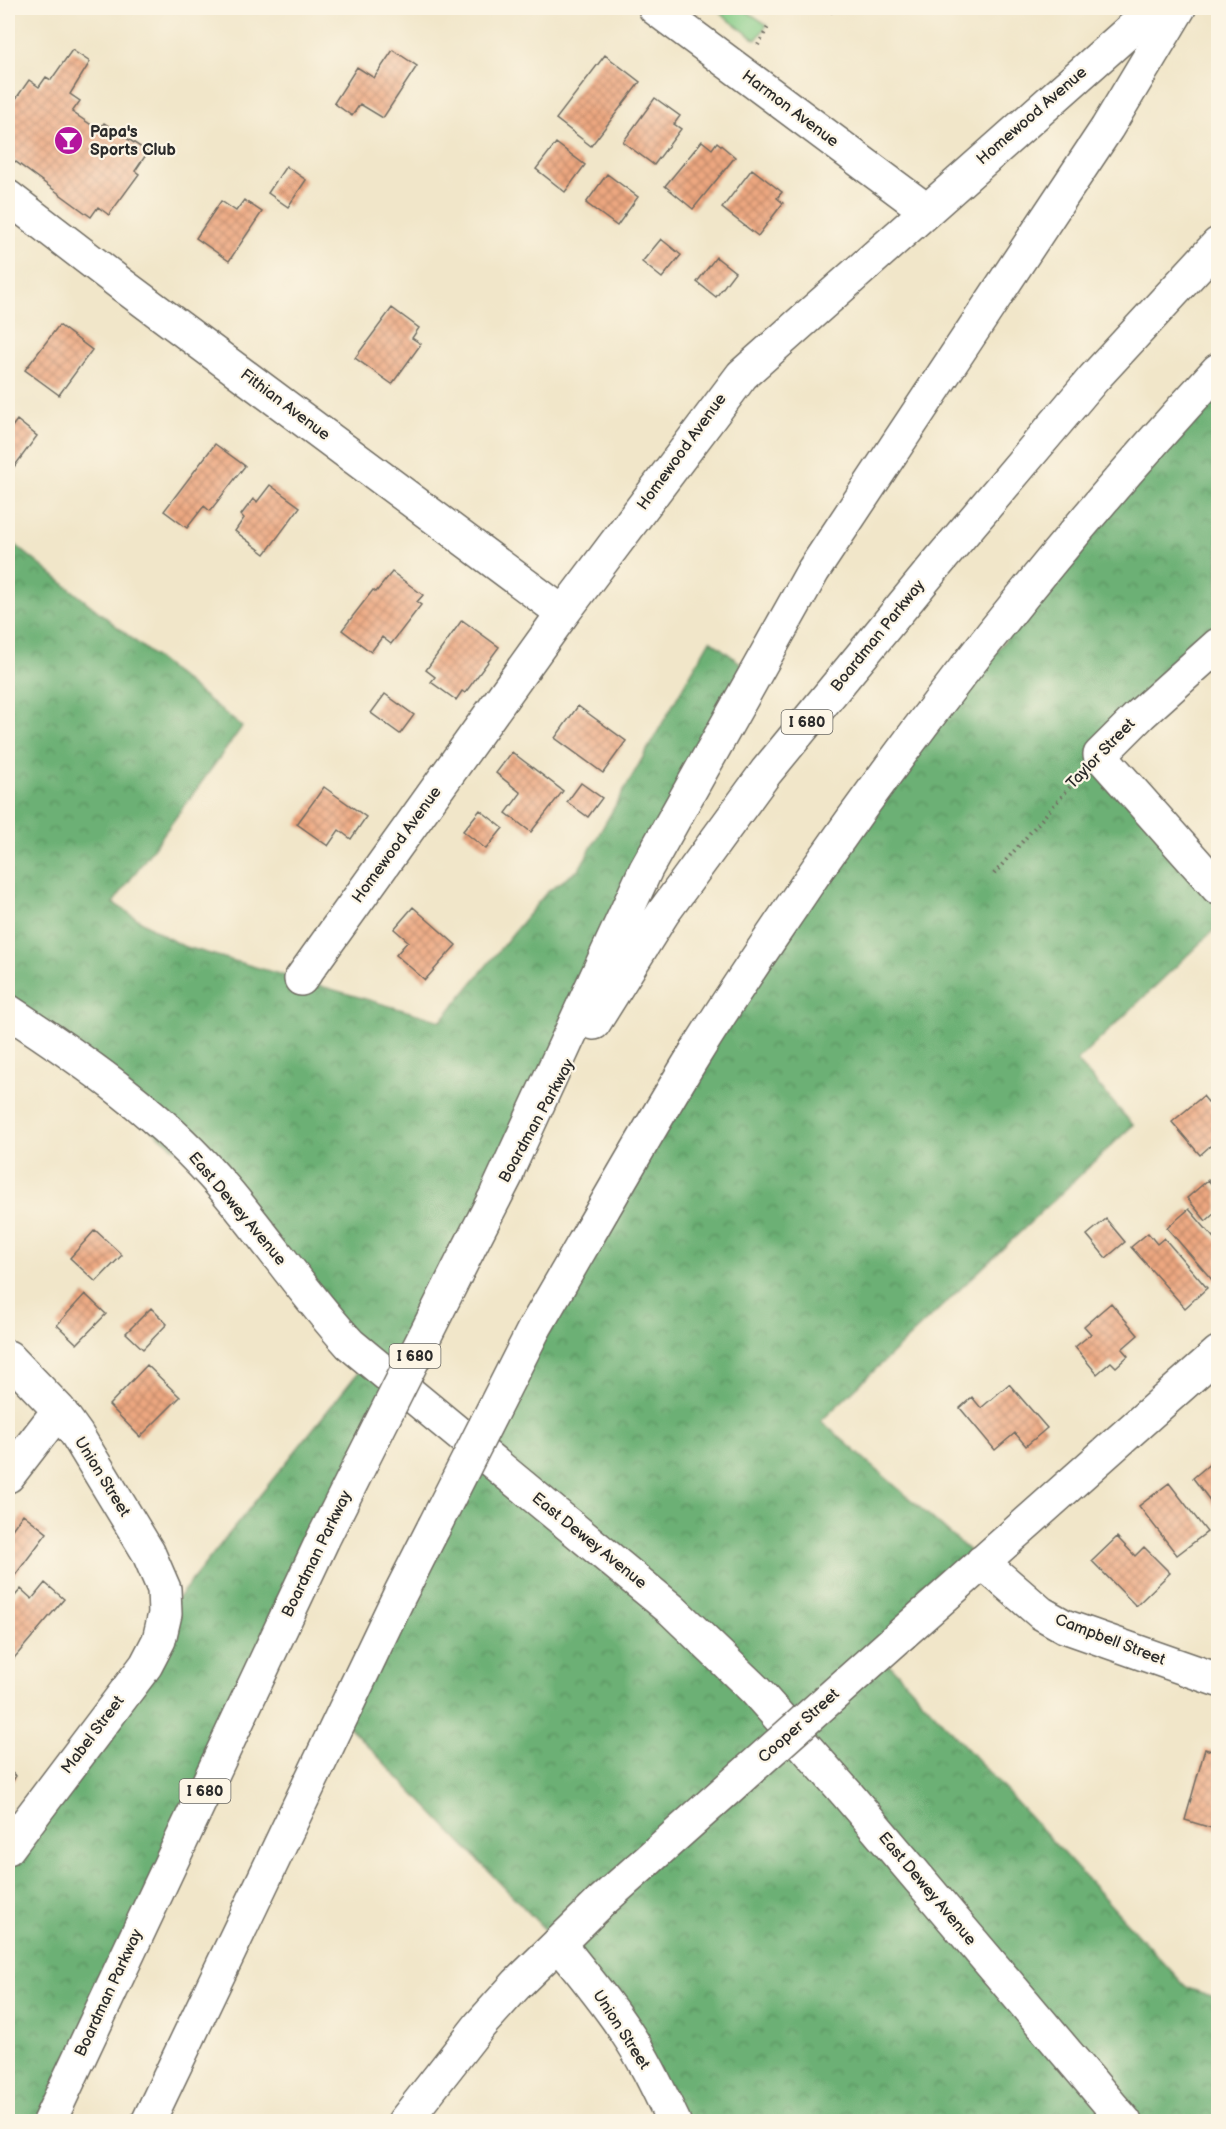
<svg xmlns="http://www.w3.org/2000/svg" width="1226" height="2129" font-family="'Balsamiq Sans',sans-serif">
<style>
.grass{fill:#85cc87;stroke:#587c59;stroke-width:1.5}
.forest{fill:url(#forest-crowns);stroke:#4c6e50;stroke-width:1.5}
.building{fill:url(#building-cross-hatch)}
.lines{fill:none;stroke-linecap:round;stroke-linejoin:round}
.minor-casing{stroke:#706c62;stroke-width:36}
.highway-casing{stroke:#706c62;stroke-width:36}
.path{stroke:#706c62;stroke-width:4;stroke-dasharray:1.5 4.5;stroke-linecap:butt}
.minor{stroke:#fff;stroke-width:33}
.highway{stroke:#fff;stroke-width:33}
.minor-bridge-casing{stroke:#706c62;stroke-width:36;stroke-linecap:butt}
.highway-bridge-casing{stroke:#706c62;stroke-width:36;stroke-linecap:butt}
.minor-bridge{stroke:#fff;stroke-width:33}
.highway-bridge{stroke:#fff;stroke-width:33}
.labels{text-anchor:middle;dominant-baseline:central;stroke-width:4.5;stroke-linejoin:round;paint-order:stroke}
.shield{fill:#fcf5e5;stroke:#6a6863;stroke-width:1.5}
.shield-label{font-size:15px;font-weight:bold;fill:#2b2b2b}
.street-label{font-size:16px;fill:#2b2b2b;stroke:#fcf5e5}
.poi-label{font-size:16px;font-weight:bold;fill:#2b2b2b;stroke:#fcf5e5;text-anchor:start}
</style>
<defs>
<pattern id="forest-crowns" width="20" height="18" patternUnits="userSpaceOnUse" patternTransform="scale(1.5)"><rect width="20" height="18" fill="#6cb074"/><path d="M2 6a3 3 0 1 1 6 0M12 15a3 3 0 1 1 6 0" fill="none" stroke="#598f5f"/></pattern>
<pattern id="building-cross-hatch" width="8" height="8" patternUnits="userSpaceOnUse" patternTransform="scale(1.5)"><rect width="8" height="8" fill="#eda780"/><path d="M0 0l8 8M0 8l8-8" fill="none" stroke="#c08869"/></pattern>
</defs>
<rect width="100%" height="100%" fill="#fcf5e5"/>
<filter id="ink" filterUnits="userSpaceOnUse"><feTurbulence type="fractalNoise" baseFrequency=".0167" numOctaves="2"/><feDisplacementMap in="SourceGraphic" scale="12" xChannelSelector="R" yChannelSelector="G"/><feConvolveMatrix kernelMatrix="1 2 1 2 8 2 1 2 1" color-interpolation-filters="sRGB"/></filter>
<filter id="wash" filterUnits="userSpaceOnUse"><feTurbulence type="fractalNoise" baseFrequency=".008" numOctaves="4" result="noise"/><feDisplacementMap in="SourceGraphic" scale="24" xChannelSelector="R" yChannelSelector="G"/><feGaussianBlur stdDeviation="1.35" result="paint"/><feColorMatrix in="noise" values="0 0 0 0 0 0 0 0 0 0 0 0 0 0 0 0 0 1.4 0 .05"/><feComposite in="paint" operator="in"/></filter>
<g filter="url(#wash)">
<rect width="100%" height="100%" fill="#f1e6c9"/>
<!-- grass -->
<path class="grass" d="M718,8H742L767,25L756,40L722,15Z"/>
<!-- forest -->
<path class="forest" d="M1218,370V645L1100,755L1218,888V926L1077,1061L1133,1125L821,1421L982,1562L880,1654L1187,1988L1218,1998V2121H674L559,1944L341,1718L400,1594L768,941Z
M8,539L242,727L113,903L164,936L183,946L441,1021L546,893L579,869L710,640L755,674L49,2121H8V1848L165,1614L369,1359L224,1189L8,1011Z"/>
<g id="blocks">
<!-- building -->
<path class="building" d="M72,50L90,62L70,94L80,101L72,112L99,130L104,123L148,152L135,171L139,174L109,215L98,207L91,217L8,156V110L29,80L39,87L46,77L51,80Z
M393,50L417,66L383,118L360,104L352,116L334,103L357,67L374,78Z
M605,55L640,82L591,146L556,119Z
M655,98L680,116L674,124L681,129L654,165L623,142Z
M702,141L712,149L717,142L735,157L693,209L665,186Z
M556,143L585,165L565,192L536,169Z
M286,166L306,180L288,207L268,193Z
M752,169L782,192L777,198L783,203L758,236L722,208Z
M607,174L638,197L617,226L586,203Z
M244,200L262,212L229,261L196,238L221,201L236,211Z
M661,239L681,255L662,278L642,262Z
M716,257L735,272L716,297L697,282Z
M392,308L419,328L412,338L421,344L392,384L355,358Z
M59,325L92,350L59,395L25,370Z
M17,420L37,436L8,475V432Z
M215,444L245,466L210,511L204,506L187,528L164,511Z
M270,485L300,507L265,554L235,531L244,518L241,515L253,499L257,502Z
M392,572L423,595L417,602L421,605L391,644L382,637L371,652L342,630L373,590L376,592Z
M462,620L499,647L465,693L462,691L456,700L431,682L435,677L426,670Z
M385,694L414,715L400,734L371,713Z
M578,706L626,741L603,773L555,738Z
M512,752L563,791L531,832L506,813L521,793L496,773Z
M581,783L602,798L588,817L567,802Z
M324,787L366,817L351,839L339,830L328,846L297,824Z
M480,810L503,828L486,849L463,831Z
M413,907L456,945L425,980L396,955L408,941L394,929Z
M1203,1096L1218,1114V1139L1200,1155L1172,1122Z
M1208,1180L1218,1192V1210L1206,1221L1187,1198Z
M1189,1209L1218,1243V1276L1213,1281L1167,1228Z
M1106,1219L1125,1242L1106,1258L1087,1235Z
M95,1230L122,1255L96,1282L70,1258Z
M1148,1233L1157,1244L1164,1238L1207,1288L1185,1308L1131,1247Z
M85,1294L106,1314L77,1344L57,1325Z
M1111,1303L1138,1335L1122,1349L1128,1356L1116,1367L1111,1362L1097,1374L1075,1347L1091,1334L1084,1326Z
M151,1308L167,1324L143,1349L126,1333Z
M147,1365L180,1397L140,1437L109,1405Z
M1009,1384L1047,1428L1026,1446L1015,1433L995,1450L960,1408L972,1397L981,1408Z
M1218,1457V1511L1193,1478Z
M1169,1483L1207,1532L1177,1555L1139,1506Z
M23,1514L47,1533L13,1578L8,1573V1535Z
M1117,1537L1135,1556L1144,1547L1170,1573L1136,1606L1092,1561Z
M45,1583L64,1599L10,1663L8,1661V1604L21,1589L32,1599Z
M1205,1749L1218,1753V1830L1185,1820Z
M8,1770L16,1776L8,1788Z"/>
</g>
</g>
<g filter="url(#ink)">
<use href="#blocks" fill-opacity="0" stroke="#706c62" stroke-width="1.5"/>
<g class="lines">
<defs>
<path id="minor" d="M655,8L926,210
M8,197L121,284L563,613
M1218,645L1141,714L1100,755L1218,888
M301,979L563,613L742,375L1155,8
M8,1011C87,1063 162,1115 225,1189C268,1240 305,1295 350,1344L672,1610L755,1690L847,1794L1125,2122
M8,1357L59,1410L77,1435L148,1552L164,1589L165,1614L159,1640L146,1665L8,1848
M8,1476L59,1410
M982,1562L1041,1613L1064,1626L1218,1680
M903,1633L1218,1353
M559,1944C582,1973 606,2001 626,2032C645,2060 659,2091 674,2122
M404,2122L480,2025L517,1984L602,1901"/>
<path id="highway" d="M594,1023L663,913L766,772L936,565L1094,378L1218,244
M497,1193L646,869L813,571L1107,128L1179,8
M467,1252L507,1174
M534,1329C587,1238 638,1147 693,1057C731,995 773,935 814,874C937,697 1072,528 1218,370
M49,2122L323,1539L362,1461
M148,2122L400,1594L434,1527"/>
</defs>
<!-- minor casing -->
<use href="#minor" class="minor-casing"/>
<!-- highway casing -->
<use href="#highway" class="highway-casing"/>
<!-- path -->
<path class="path" d="M827,8L833,12
M758,45L768,27
M994,874L1076,780"/>
<!-- minor -->
<use href="#minor" class="minor"/>
<!-- highway -->
<use href="#highway" class="highway"/>
<defs>
<path id="minor-bridge" d="M602,1901L903,1633"/>
<path id="highway-bridge" d="M362,1461L467,1252
M434,1527L534,1329"/>
</defs>
<!-- minor-bridge casing -->
<use href="#minor-bridge" class="minor-bridge-casing"/>
<!-- highway-bridge casing -->
<use href="#highway-bridge" class="highway-bridge-casing"/>
<!-- minor-bridge -->
<use href="#minor-bridge" class="minor-bridge"/>
<!-- highway-bridge -->
<use href="#highway-bridge" class="highway-bridge"/>
</g>
</g>
<!-- icons -->
<defs>
<symbol id="bar-disc" viewBox="-11 -11 22 22"><circle r="9.5" fill="#b5179e" stroke="#fcf5e5"/><path d="M-6-5H6L.8 .8V4.5H3.5V6h-7V4.5H-.8V.8Z" fill="#fff"/></symbol>
</defs>
<g fill-rule="evenodd">
<use href="#bar-disc" x="52" y="124" width="33" height="33"/>
</g>
<g class="labels">
<!-- shield labels -->
<g class="shield">
<rect x="781.5" y="710" width="51" height="24" rx="4.5"/>
<rect x="389.5" y="1344" width="51" height="24" rx="4.5"/>
<rect x="179.5" y="1779" width="51" height="24" rx="4.5"/>
</g>
<g class="shield-label">
<text x="807" y="722">I 680</text>
<text x="415" y="1356">I 680</text>
<text x="205" y="1791">I 680</text>
</g>
<!-- street labels -->
<g class="street-label">
<text transform="translate(790 109) rotate(37)">Harmon Avenue</text>
<text transform="translate(1032 116) rotate(-41)">Homewood Avenue</text>
<text transform="translate(285 405) rotate(37)">Fithian Avenue</text>
<text transform="translate(682 452) rotate(-54)">Homewood Avenue</text>
<text transform="translate(878 636) rotate(-51)">Boardman Parkway</text>
<text transform="translate(1101 754) rotate(-46)">Taylor Street</text>
<text transform="translate(397 845) rotate(-54)">Homewood Avenue</text>
<text transform="translate(537 1121) rotate(-61)">Boardman Parkway</text>
<text transform="translate(237 1209) rotate(50)">East Dewey Avenue</text>
<text transform="translate(102 1477) rotate(58)">Union Street</text>
<text transform="translate(589 1541) rotate(39)">East Dewey Avenue</text>
<text transform="translate(317 1554) rotate(-64)">Boardman Parkway</text>
<text transform="translate(1110 1640) rotate(21)">Campbell Street</text>
<text transform="translate(799 1726) rotate(-42)">Cooper Street</text>
<text transform="translate(93 1735) rotate(-53)">Mabel Street</text>
<text transform="translate(927 1889) rotate(50)">East Dewey Avenue</text>
<text transform="translate(109 1993) rotate(-65)">Boardman Parkway</text>
<text transform="translate(621 2030) rotate(57)">Union Street</text>
</g>
<!-- poi labels -->
<g class="poi-label">
<text x="90" y="132">Papa's<tspan x="90" dy="18">Sports Club</tspan></text>
</g>
</g>
<!-- margin -->
<rect width="1226" height="2129" fill="none" stroke="#fcf5e5" stroke-width="30"/>
</svg>
